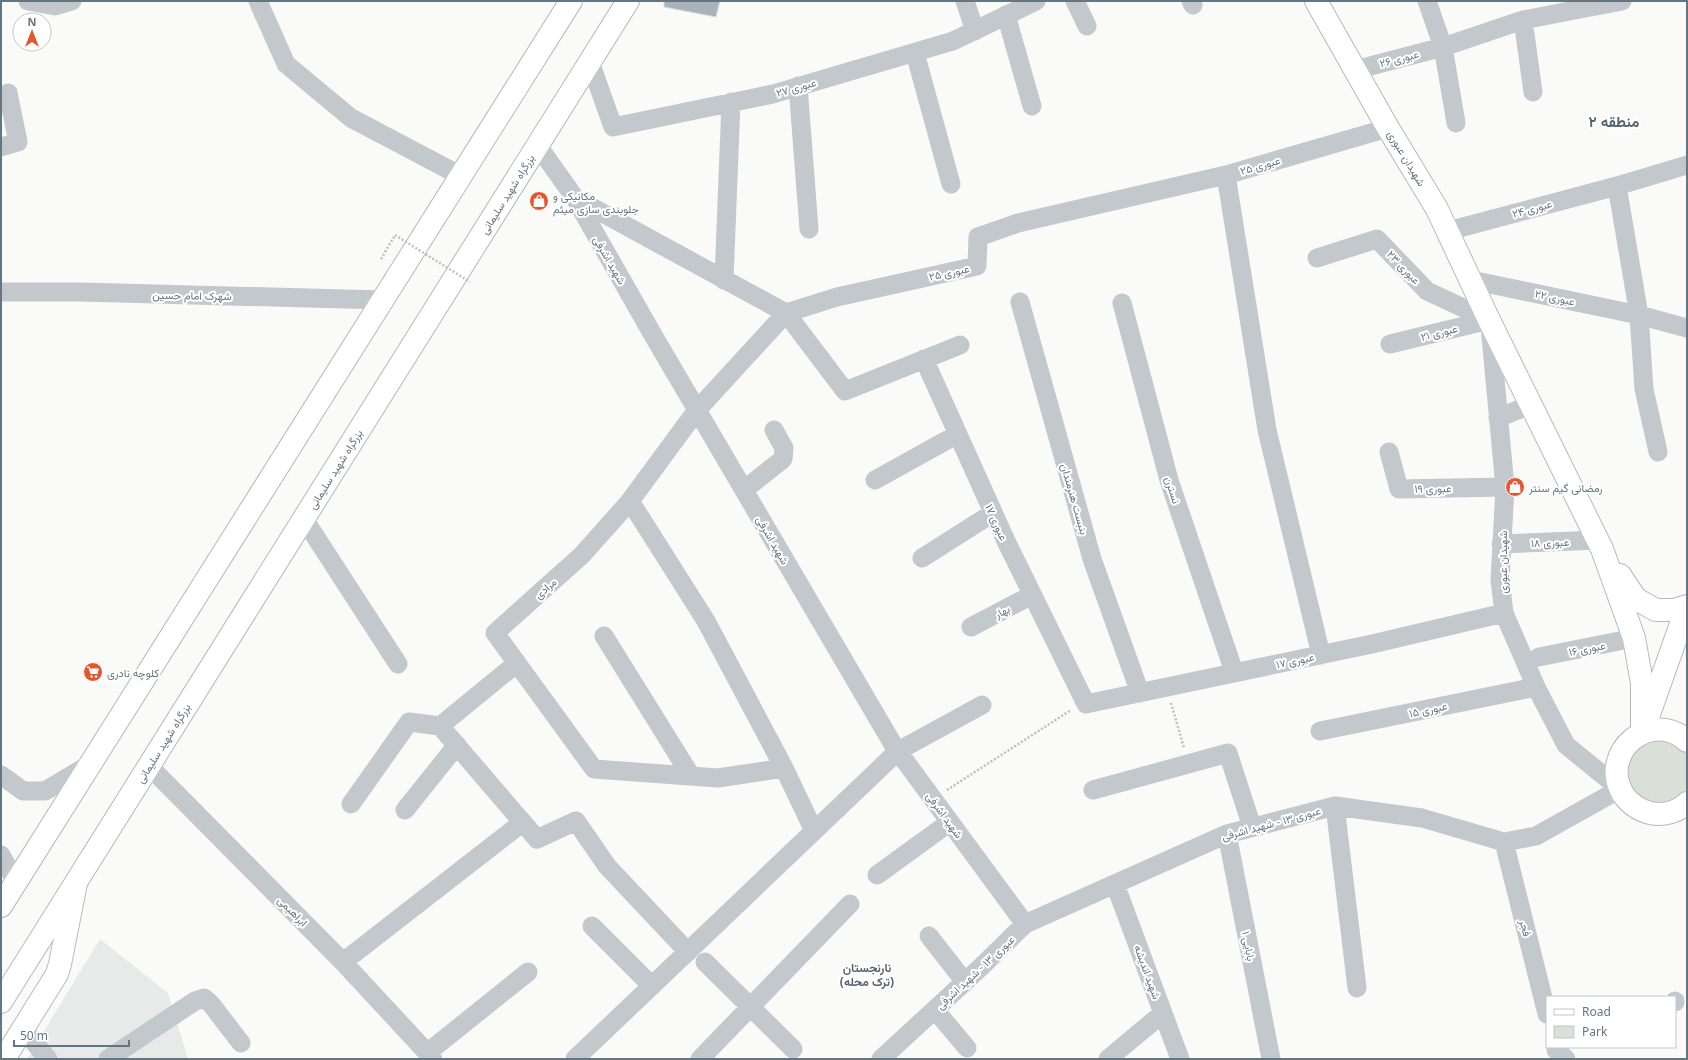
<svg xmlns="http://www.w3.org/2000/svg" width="1688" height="1060" font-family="'Noto Sans',Vazirmatn,sans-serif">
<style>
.built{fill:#e8e9e9}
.green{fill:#dadfd7}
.building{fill:#aab3b9;stroke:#dcdcda}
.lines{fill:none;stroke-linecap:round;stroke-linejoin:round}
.major-casing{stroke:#b5babe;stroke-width:24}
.highway-casing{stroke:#b4b9bd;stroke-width:24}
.path{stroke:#bbbfc2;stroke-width:2.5;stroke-dasharray:2 2;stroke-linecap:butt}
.minor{stroke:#c3c8cc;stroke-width:19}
.major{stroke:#fff;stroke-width:22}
.highway{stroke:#fff;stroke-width:22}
.path-bridge{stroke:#bbbfc2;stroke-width:2.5;stroke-dasharray:2 2;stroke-linecap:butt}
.labels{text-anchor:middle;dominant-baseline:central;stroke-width:4;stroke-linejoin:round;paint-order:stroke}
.street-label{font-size:11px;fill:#657683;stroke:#fff}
.poi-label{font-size:11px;fill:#657683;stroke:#fff;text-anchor:start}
.neighbourhood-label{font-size:12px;font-weight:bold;fill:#57646e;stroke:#fff}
.district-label{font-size:15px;font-weight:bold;fill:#57646e;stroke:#fff}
</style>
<rect width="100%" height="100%" fill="#fafaf8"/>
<!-- built -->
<path class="built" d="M100,939L168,993L188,1059H27Z"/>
<!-- green -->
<path class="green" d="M1654,739C1667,741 1679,743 1687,755C1687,764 1688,782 1686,789C1673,819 1615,799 1628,763C1629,760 1630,755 1632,752C1637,747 1647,743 1654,739Z"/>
<!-- building -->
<path class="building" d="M664,1H720L716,17L664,7Z"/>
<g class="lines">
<defs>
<path id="major" d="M1316,1L1388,128L1437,209L1489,320L1602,549L1634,638L1642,683V733
M1620,575L1636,599L1656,610H1674L1687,606
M1648,717L1687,607
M1687,741C1652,708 1598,752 1623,794C1629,803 1639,810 1650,813C1663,816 1678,812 1687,803
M4,1059L57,974L60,964L76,883"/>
<path id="highway" d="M1,906L571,1
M1,1002L628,1"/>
</defs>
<!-- major casing -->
<use href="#major" class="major-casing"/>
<!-- highway casing -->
<use href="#highway" class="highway-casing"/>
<!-- path -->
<path class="path" d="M381,259L395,235
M1171,703L1184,748
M947,790L1071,710"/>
<!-- minor -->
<path class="minor" d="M28,1L55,6L72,1
M258,1L286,64L351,118L461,176
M965,1L975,31
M1075,1L1087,26
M1191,1L1193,5
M1427,1L1443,47L1523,20L1622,1
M1006,15L1032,106
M1523,20L1533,92
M915,53L951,184
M590,62L613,127L773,94L953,41L1036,1
M1355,70L1443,47L1456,123
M798,86L809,229
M538,146L575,198L653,335L894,746L1025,924
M1,147L18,142L8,93
M1226,175L1267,430L1321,655
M1617,186L1639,315L1644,389L1658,452
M575,198L786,313L837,297L977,266L978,237L1018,223L1226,175L1388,128
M1448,231L1617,186L1687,165
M1317,258L1377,239L1427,291L1489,320
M724,280L731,102
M1471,280L1639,315L1687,328
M1,292H81L383,300
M1020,302L1092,559L1140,693
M1122,303L1169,480L1234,672
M1390,344L1489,320
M924,359L1006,541L1086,704L1372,644L1504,613
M1498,418L1532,404
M1389,452L1399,489L1505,487
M875,480L958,434
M744,490L783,459L784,448L774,430
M630,501L706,621L784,768L814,831
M304,519L398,664
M1501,544L1598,540
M922,558L993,513
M971,627L1032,595
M604,636L691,776
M1539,657L1634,638
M440,726L517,663
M1320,731L1536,687
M149,766L343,962L433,1059
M784,768L718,778L594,769L495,633L582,555L630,501L697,410L786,313L845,391L960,345
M1,775L23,791H45L87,766L91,762
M1093,790L1228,753L1252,827
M351,804L409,722L440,726L537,839L576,821L607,866L688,952
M1335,806L1357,988
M405,810L457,745
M1227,834L1271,1059
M1504,842L1547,1014
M1,855L16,882
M877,875L950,822
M1115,884L1180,1059
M592,926L652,986
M929,936L965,982
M343,962L523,822
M705,962L793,1049
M1675,1002V1001
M935,1010L967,1048
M23,1029L48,1059
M1556,1050L1566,1059
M427,1053L528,972
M108,1059L195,1001L204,998L211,1004L241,1043
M575,1059L898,751L982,705
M700,1059L850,904
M881,1059L981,967L1025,924L1227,834L1335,806L1422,818L1504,842L1536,836L1620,789L1566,745L1536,687L1504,613L1500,580L1505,487L1490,326
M1108,1059L1163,1013"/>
<!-- major -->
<use href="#major" class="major"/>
<!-- highway -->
<use href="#highway" class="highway"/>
<!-- path-bridge -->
<path class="path-bridge" d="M395,235L470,282"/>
</g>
<!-- icons -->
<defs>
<symbol id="shop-disc" viewBox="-11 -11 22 22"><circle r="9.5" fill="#e4572e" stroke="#fff"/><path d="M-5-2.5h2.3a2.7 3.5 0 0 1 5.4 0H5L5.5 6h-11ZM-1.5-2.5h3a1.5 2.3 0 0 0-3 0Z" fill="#fff"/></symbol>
<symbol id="supermarket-disc" viewBox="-11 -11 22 22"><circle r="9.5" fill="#e4572e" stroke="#fff"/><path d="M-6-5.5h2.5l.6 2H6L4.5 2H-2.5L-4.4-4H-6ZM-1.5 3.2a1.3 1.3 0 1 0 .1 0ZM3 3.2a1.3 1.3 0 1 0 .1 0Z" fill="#fff"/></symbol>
</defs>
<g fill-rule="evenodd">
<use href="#shop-disc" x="528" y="190" width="22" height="22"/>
<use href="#shop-disc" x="1504" y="476" width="22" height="22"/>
<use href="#supermarket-disc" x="82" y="661" width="22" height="22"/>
</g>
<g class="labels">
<!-- street labels -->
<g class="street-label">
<text transform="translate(1399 58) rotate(-15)">عبوری ۲۶</text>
<text transform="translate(796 87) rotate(-16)">عبوری ۲۷</text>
<text transform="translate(1407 158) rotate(59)">شهیدان عبوری</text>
<text transform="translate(1260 165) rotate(-16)">عبوری ۲۵</text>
<text transform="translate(507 194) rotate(-58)">بزرگراه شهید سلیمانی</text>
<text transform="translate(1532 208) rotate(-15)">عبوری ۲۴</text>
<text transform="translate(610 260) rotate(60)">شهید اشرفی</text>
<text transform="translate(1404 267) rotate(46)">عبوری ۲۳</text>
<text transform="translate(949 272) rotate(-12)">عبوری ۲۵</text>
<text transform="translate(192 295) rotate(1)">شهرک امام حسین</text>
<text transform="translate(1555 297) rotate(12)">عبوری ۲۲</text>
<text transform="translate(1439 332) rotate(-14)">عبوری ۲۱</text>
<text transform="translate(335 469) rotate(-58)">بزرگراه شهید سلیمانی</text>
<text transform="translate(1433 488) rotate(-1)">عبوری ۱۹</text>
<text transform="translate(1173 490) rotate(72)">نسترن</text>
<text transform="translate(1075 499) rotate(74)">بنبست هنرمندان</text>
<text transform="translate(997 522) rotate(66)">عبوری ۱۷</text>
<text transform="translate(773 540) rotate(60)">شهید اشرفی</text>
<text transform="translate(1550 542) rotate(-2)">عبوری ۱۸</text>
<text transform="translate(1502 562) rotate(-90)">شهیدان عبوری</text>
<text transform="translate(545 588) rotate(-42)">مرادی</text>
<text transform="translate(1002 611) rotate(-28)">بهار</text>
<text transform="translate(1587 648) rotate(-11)">عبوری ۱۶</text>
<text transform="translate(1295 660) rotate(-12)">عبوری ۱۷</text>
<text transform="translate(1428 709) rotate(-12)">عبوری ۱۵</text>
<text transform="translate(163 743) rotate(-58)">بزرگراه شهید سلیمانی</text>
<text transform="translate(945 815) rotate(54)">شهید اشرفی</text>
<text transform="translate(1271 823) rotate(-15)">عبوری ۱۳ - شهید اشرفی</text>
<text transform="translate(293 911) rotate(45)">ابراهیمی</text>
<text transform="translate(1526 928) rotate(76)">فجر</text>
<text transform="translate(1249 946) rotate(79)">بابایی ۱</text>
<text transform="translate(975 972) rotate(-43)">عبوری ۱۳ - شهید اشرفی</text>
<text transform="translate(1148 972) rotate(70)">شهید اندیشه</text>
</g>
<!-- poi labels -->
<g class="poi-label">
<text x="553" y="195">مکانیکی و<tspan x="553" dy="13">جلوبندی سازی میثم</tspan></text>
<text x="1529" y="487">رمضانی گیم سنتر</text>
<text x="107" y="672">کلوچه نادری</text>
</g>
<!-- neighbourhood labels -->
<g class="neighbourhood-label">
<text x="867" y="967">نارنجستان<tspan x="867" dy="14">(ترک محله)</tspan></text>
</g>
<!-- district labels -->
<g class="district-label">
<text x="1614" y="121">منطقه ۲</text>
</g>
</g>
<!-- border -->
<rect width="1688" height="1060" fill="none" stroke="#657683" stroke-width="4"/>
<!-- legend -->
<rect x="1546" y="996" width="130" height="52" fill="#ffffff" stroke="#c1c8cd"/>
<rect x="1554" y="1009" width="20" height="6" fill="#ffffff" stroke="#c1c8cd"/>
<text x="1582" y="1016" font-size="12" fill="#657683">Road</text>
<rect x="1554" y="1026" width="20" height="12" fill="#dadfd7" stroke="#c1c8cd"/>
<text x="1582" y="1036" font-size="12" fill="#657683">Park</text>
<!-- north arrow -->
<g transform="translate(32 32)"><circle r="19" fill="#ffffff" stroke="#c1c8cd"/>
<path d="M0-3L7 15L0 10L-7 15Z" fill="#e4572e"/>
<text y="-6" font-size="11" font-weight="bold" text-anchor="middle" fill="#657683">N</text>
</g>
<!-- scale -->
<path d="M14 1040v6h115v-6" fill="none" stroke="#657683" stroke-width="2"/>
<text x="20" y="1040" font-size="12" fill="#657683" stroke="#ffffff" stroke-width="3" paint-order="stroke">50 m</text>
</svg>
